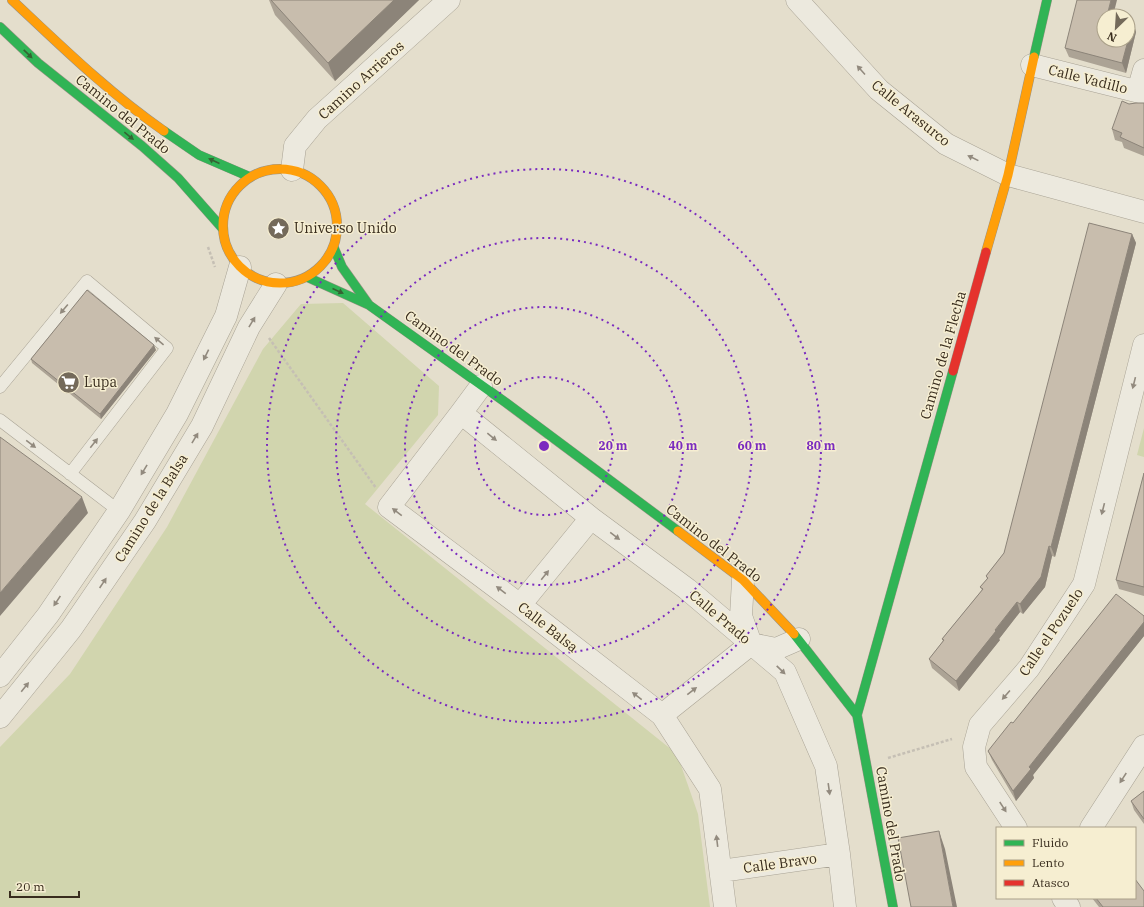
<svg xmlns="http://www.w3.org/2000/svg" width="1144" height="907" font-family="'IBM Plex Serif',serif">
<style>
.green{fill:#d1d5ae}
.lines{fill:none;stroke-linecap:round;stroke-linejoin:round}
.lane-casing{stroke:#a9a395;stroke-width:13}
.street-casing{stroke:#a9a395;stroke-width:23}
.fast-casing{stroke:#999285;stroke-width:10}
.slow-casing{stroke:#999285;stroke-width:10}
.jam-casing{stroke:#999285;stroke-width:10}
.path{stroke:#c5bfb4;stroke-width:2.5;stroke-dasharray:3 2;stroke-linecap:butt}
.lane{stroke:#ece9de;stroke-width:12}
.street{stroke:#ece9de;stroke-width:22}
.fast{stroke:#30b455;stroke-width:9}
.slow{stroke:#ff9f0a;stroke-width:9}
.jam{stroke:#e5322d;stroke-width:9}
.wall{fill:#aca395}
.shaded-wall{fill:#8c8479}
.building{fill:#c8bdad;stroke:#8c8479}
.oneway{fill:#356233}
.oneway2{fill:#928a7e}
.ring{fill:none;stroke:#7b2cbf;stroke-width:2;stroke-dasharray:2 4}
.labels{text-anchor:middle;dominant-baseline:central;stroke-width:3;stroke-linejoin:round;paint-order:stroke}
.street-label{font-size:14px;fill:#382c1d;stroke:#f6eed1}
.poi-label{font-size:14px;fill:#382c1d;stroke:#f6eed1;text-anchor:start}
.centre{fill:#7b2cbf;stroke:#f6eed1;stroke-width:2}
.ring-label{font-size:12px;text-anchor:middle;font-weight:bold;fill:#7b2cbf;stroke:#f6eed1;stroke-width:3;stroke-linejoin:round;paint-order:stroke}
</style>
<rect width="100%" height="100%" fill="#e4decc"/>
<!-- green -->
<path class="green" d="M343,303L439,386L438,415L365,504L677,754L698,814L710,907H0V747L70,674L167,527L263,349L301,304Z
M1144,428V457L1137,455Z"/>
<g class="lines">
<defs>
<path id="lane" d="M0,387L87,281L167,348L70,474
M0,420L119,511"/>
<path id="street" d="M797,0L879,90L946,144L1008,175L1144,212
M1032,65L1144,93
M1138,91L1144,70
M292,170L295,146L317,119L449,0
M481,386L461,413L389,507L520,605L662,715L710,789L725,907
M461,413L591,518L687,589L785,672L826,766L839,854L845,907
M743,580L741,616L751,644L776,649L799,639
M520,605L591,518
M0,676L48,615L119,511L177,414L226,316L240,267
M662,715L751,644
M0,717L71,629L145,521L202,426L249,327L276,284
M1016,828L976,767L974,747L980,725L1029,668L1084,584L1144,345
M1091,828L1144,746
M721,871L839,854
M1063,898L1069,907"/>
<path id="fast" d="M0,27L38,63L142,146L178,178L223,229
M1034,57L1047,0
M164,131L199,155L250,177
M334,248L342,267L369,305
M307,277L369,305L505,402L678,531
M794,634L857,715L893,907
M857,715L953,371"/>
<path id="slow" d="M12,0C61,46 109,93 164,131
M223 226a57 57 0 1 1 114 0a57 57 0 1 1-114 0Z
M986,252L1008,175L1034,57
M678,531L743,580L794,634"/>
<path id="jam" d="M953,371L986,252"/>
</defs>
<!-- lane casing -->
<use href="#lane" class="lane-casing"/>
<!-- street casing -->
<use href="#street" class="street-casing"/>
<!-- fast casing -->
<use href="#fast" class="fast-casing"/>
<!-- slow casing -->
<use href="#slow" class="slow-casing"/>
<!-- jam casing -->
<use href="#jam" class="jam-casing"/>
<!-- path -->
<path class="path" d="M208,247L215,267
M269,338L376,488
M888,758L952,739"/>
<!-- lane -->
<use href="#lane" class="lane"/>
<!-- street -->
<use href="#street" class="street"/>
<!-- fast -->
<use href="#fast" class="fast"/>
<!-- slow -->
<use href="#slow" class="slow"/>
<!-- jam -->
<use href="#jam" class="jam"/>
</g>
<!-- wall -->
<path class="wall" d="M269,0H419L335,81L275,15Z
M1104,16L1133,22L1136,32L1126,73L1069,57L1065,48Z
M1144,103V156L1124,148L1122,142L1115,140L1112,129L1129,104Z
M1132,234L1136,243L1055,557L1052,556L1045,587L1023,614L1020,612L999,639L1000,640L959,691L932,668L929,659L943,641L942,639L982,590L980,587L987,579L986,576L1004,553Z
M156,350L101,419L32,363L31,359Z
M1144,473V596L1119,589L1116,580Z
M1144,622V636L1033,775L1034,778L1016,801L992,760L988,751L1013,723Z
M1144,791V824L1134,810L1131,801Z
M1092,898H1135L1144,907H1099Z"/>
<!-- shaded-wall -->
<path class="shaded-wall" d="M394,0H419L335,81L328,63Z
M1111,0H1117L1113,16H1107Z
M1133,22L1136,32L1126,73L1122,63Z
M1132,234L1136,243L1055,557L1051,547Z
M154,345L156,350L101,419L100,414Z
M82,497L88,513L0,616V593Z
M1049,546L1052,556L1045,587L1023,614L1020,604Z
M1017,602L1020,612L999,639L1000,640L959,691L956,681Z
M1144,622V636L1033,775L1034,778L1016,801L1013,791L1029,767Z
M939,831L945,849L957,907H953Z"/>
<!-- building -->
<path class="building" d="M271,0H394L328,63Z
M1077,0H1111L1107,16H1104V40H1128V21L1133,22L1122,63L1065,48Z
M1122,101L1129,104L1136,103H1144V148L1120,137L1122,133L1112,129Z
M1089,223L1132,234L1051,547L1049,546L1041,577L1020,604L1017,602L995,630L996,631L956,681L929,659L944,640L942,639L983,589L980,587L988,578L986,576L1004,553Z
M87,290L154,345L100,414L31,359Z
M0,437L82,497L0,593Z
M1144,473V587L1116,580Z
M1116,594L1144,616V622L1029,767L1031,769L1013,791L988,751L1011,722L1013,723Z
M1144,791V819L1131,801Z
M939,831L953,907H911L898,838Z
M1135,879L1144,891V907H1103L1096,898H1135Z"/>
<!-- one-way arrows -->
<defs><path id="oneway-solid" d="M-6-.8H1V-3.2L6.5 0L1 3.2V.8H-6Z"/></defs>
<g class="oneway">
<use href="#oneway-solid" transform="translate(28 54) rotate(44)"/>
<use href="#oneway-solid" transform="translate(129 136) rotate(39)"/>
<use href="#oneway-solid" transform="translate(214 161) rotate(-156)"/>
<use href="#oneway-solid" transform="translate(338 291) rotate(24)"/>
</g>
<g class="oneway2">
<use href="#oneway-solid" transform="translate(861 70) rotate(-132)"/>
<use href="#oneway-solid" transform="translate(973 158) rotate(-154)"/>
<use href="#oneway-solid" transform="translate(64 309) rotate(130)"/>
<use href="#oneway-solid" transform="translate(252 322) rotate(-59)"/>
<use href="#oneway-solid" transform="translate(159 341) rotate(-140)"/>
<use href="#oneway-solid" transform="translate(206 355) rotate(116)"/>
<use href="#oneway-solid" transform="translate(1134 383) rotate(104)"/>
<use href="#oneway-solid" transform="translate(492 437) rotate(39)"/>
<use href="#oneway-solid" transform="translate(195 438) rotate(-59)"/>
<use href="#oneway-solid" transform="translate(94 443) rotate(-52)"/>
<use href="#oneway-solid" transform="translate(31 444) rotate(37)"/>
<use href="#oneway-solid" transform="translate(144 470) rotate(121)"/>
<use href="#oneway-solid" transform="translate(1103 509) rotate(104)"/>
<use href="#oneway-solid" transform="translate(397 512) rotate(-143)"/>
<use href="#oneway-solid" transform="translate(615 536) rotate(37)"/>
<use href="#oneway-solid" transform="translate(545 575) rotate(-51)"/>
<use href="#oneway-solid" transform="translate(103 583) rotate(-56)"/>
<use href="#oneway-solid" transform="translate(501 590) rotate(-143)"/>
<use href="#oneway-solid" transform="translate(57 601) rotate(124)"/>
<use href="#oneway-solid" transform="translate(781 670) rotate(44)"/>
<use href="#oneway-solid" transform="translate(25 687) rotate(-51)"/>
<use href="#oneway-solid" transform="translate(692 691) rotate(-38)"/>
<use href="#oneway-solid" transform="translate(1006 695) rotate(131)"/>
<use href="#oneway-solid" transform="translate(637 696) rotate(-142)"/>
<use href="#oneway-solid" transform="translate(1123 778) rotate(123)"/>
<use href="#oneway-solid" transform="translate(829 789) rotate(82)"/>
<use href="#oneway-solid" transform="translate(1003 807) rotate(57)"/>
<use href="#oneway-solid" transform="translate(717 841) rotate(-97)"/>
</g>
<!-- distance rings -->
<g class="ring">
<circle cx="544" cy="446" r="69"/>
<circle cx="544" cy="446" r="139"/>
<circle cx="544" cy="446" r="208"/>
<circle cx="544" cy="446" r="277"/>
</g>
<!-- icons -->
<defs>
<symbol id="sight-disc" viewBox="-11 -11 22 22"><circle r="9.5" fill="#746a5a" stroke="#f6eed1"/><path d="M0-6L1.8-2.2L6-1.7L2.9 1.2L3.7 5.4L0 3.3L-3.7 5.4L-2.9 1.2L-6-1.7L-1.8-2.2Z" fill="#fff"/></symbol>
<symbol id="supermarket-disc" viewBox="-11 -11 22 22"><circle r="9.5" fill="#746a5a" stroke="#f6eed1"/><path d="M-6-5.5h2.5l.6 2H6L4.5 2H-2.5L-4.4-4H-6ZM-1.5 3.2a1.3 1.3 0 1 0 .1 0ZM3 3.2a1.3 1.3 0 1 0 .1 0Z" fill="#fff"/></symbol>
</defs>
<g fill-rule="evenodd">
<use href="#sight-disc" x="266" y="216" width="25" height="25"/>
<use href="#supermarket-disc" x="56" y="370" width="25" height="25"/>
</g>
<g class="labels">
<!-- street labels -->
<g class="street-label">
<text transform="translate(1088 79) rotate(14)">Calle Vadillo</text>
<text transform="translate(361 80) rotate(-42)">Camino Arrieros</text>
<text transform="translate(911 113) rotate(39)">Calle Arasurco</text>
<text transform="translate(123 114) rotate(39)">Camino del Prado</text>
<text transform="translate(454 348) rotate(36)">Camino del Prado</text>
<text transform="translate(943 355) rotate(-74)">Camino de la Flecha</text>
<text transform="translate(151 508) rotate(-58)">Camino de la Balsa</text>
<text transform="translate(714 543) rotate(38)">Camino del Prado</text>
<text transform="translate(720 617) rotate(40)">Calle Prado</text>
<text transform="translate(548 627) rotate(38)">Calle Balsa</text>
<text transform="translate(1051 632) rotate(-56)">Calle el Pozuelo</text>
<text transform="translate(891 824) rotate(80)">Camino del Prado</text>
<text transform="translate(780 863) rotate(-8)">Calle Bravo</text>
</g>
<!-- poi labels -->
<g class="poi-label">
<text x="294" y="228">Universo Unido</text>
<text x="84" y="382">Lupa</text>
</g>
</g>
<circle cx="544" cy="446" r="6" class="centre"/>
<g class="ring-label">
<text x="613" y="450">20 m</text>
<text x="683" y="450">40 m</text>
<text x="752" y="450">60 m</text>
<text x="821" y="450">80 m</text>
</g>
<!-- legend -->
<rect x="996" y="827" width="140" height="72" fill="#f6eed1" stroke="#aaa089"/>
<rect x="1004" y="840" width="20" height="6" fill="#30b455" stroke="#aaa089"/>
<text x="1032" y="847" font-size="12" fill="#382c1d">Fluido</text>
<rect x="1004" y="860" width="20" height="6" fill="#ff9f0a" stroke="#aaa089"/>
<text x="1032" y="867" font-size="12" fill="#382c1d">Lento</text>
<rect x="1004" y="880" width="20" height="6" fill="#e5322d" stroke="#aaa089"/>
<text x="1032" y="887" font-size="12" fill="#382c1d">Atasco</text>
<!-- north arrow -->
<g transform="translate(1116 28) rotate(205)"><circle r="19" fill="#f6eed1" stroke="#aaa089"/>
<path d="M0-3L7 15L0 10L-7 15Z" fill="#746a5a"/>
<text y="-6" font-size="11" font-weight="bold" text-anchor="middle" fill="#382c1d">N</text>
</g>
<!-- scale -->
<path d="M10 891v6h69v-6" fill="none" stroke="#382c1d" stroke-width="2"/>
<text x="16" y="891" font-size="12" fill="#382c1d" stroke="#f6eed1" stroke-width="3" paint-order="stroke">20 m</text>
</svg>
